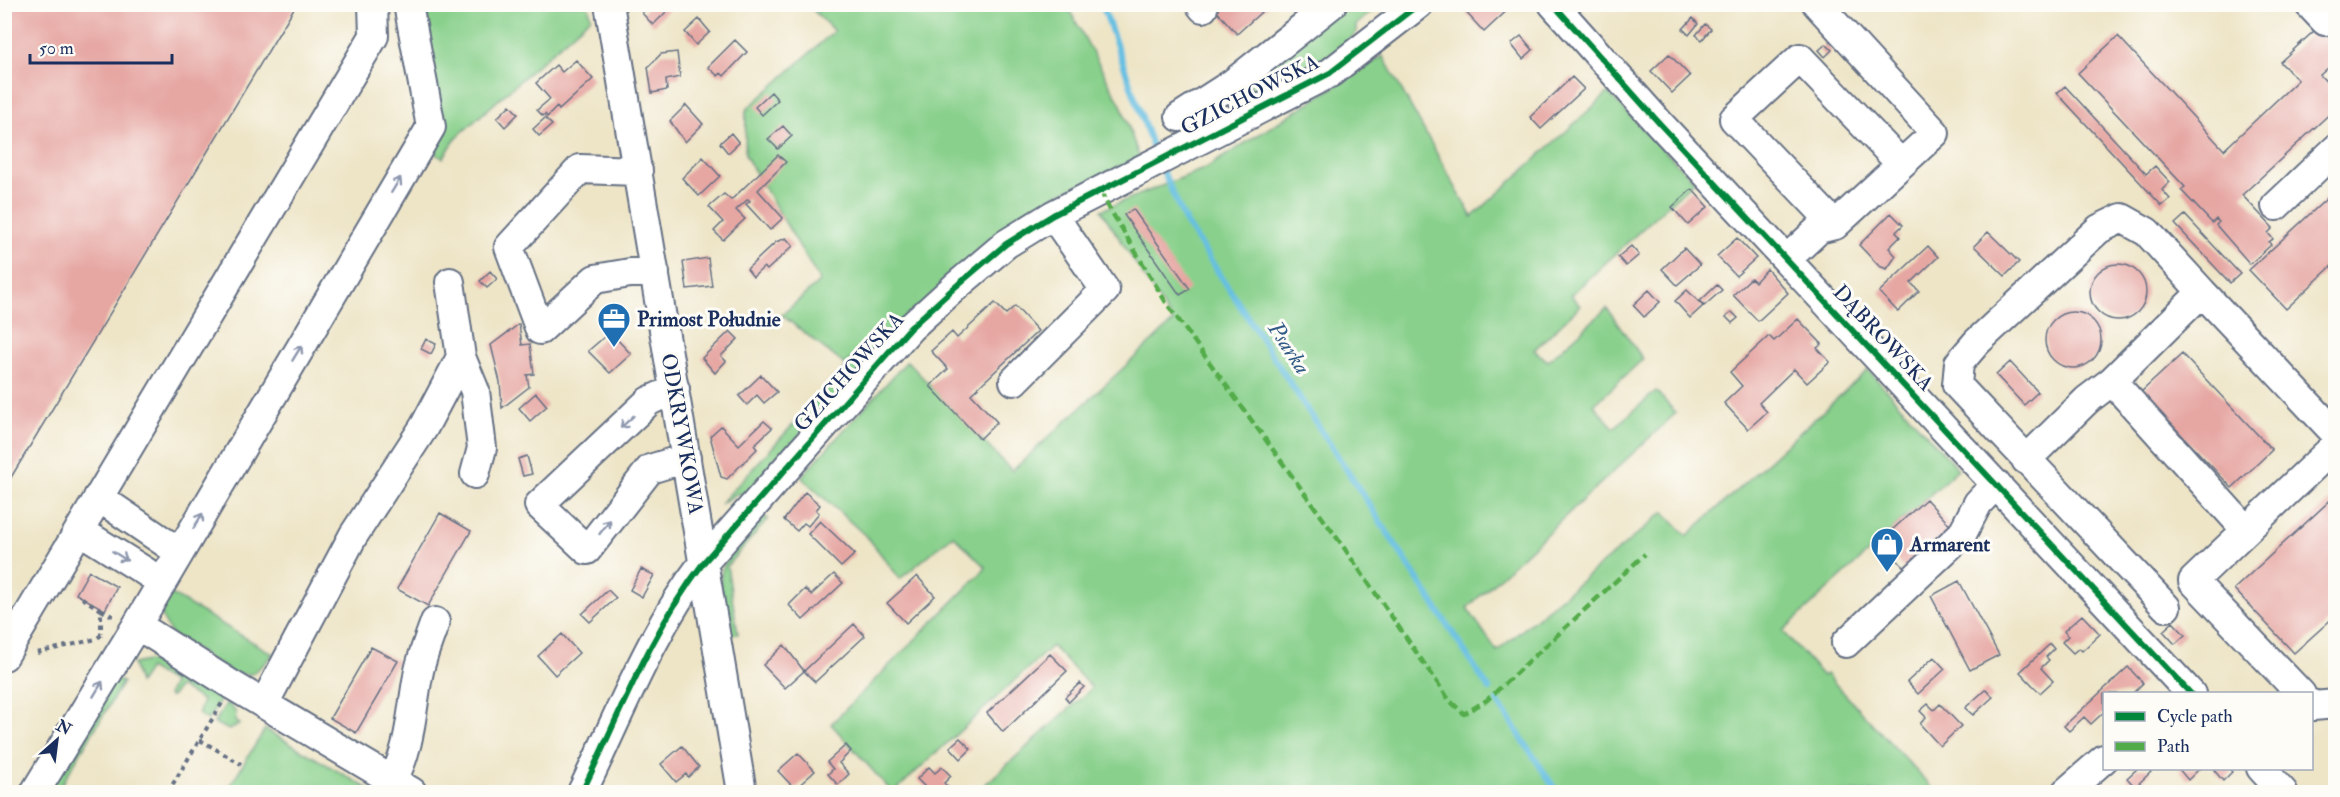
<svg xmlns="http://www.w3.org/2000/svg" width="2340" height="797" font-family="'IM FELL Double Pica',serif">
<style>
.green{fill:#88d08b;stroke:#528074;stroke-width:1.5}
.lines{fill:none;stroke-linecap:round;stroke-linejoin:round}
.stream{stroke:#65bfe2;stroke-width:6}
.building{fill:#e6a6a2}
.minor-casing{stroke:#656f83;stroke-width:32}
.path{stroke:#656f83;stroke-width:4;stroke-dasharray:4.5 4.5;stroke-linecap:butt}
.minor{stroke:#fff;stroke-width:28}
.quiet{stroke:#52ab49;stroke-width:4.5;stroke-dasharray:9 4.5;stroke-linecap:butt}
.cycleway-casing{stroke:#fdfcf7;stroke-width:10}
.cycleway{stroke:#00873e;stroke-width:6}
.oneway{stroke:#8d97ae}
.labels{text-anchor:middle;dominant-baseline:central;stroke-width:6;stroke-linejoin:round;paint-order:stroke}
.street-label{font-size:21px;fill:#1b2f5e;stroke:#fdfcf7}
.poi-label{font-size:21px;font-weight:bold;fill:#1b2f5e;stroke:#fdfcf7;text-anchor:start}
.water-label{font-size:22px;font-style:italic;fill:#315a86;stroke:#fdfcf7}
</style>
<rect width="100%" height="100%" fill="#fdfcf7"/>
<filter id="ink" filterUnits="userSpaceOnUse"><feTurbulence type="fractalNoise" baseFrequency=".0167" numOctaves="2"/><feDisplacementMap in="SourceGraphic" scale="12" xChannelSelector="R" yChannelSelector="G"/><feConvolveMatrix kernelMatrix="1 2 1 2 8 2 1 2 1" color-interpolation-filters="sRGB"/></filter>
<filter id="wash" filterUnits="userSpaceOnUse"><feTurbulence type="fractalNoise" baseFrequency=".008" numOctaves="4" result="noise"/><feDisplacementMap in="SourceGraphic" scale="24" xChannelSelector="R" yChannelSelector="G"/><feGaussianBlur stdDeviation="1.35" result="paint"/><feColorMatrix in="noise" values="0 0 0 0 0 0 0 0 0 0 0 0 0 0 0 0 0 1.4 0 .05"/><feComposite in="paint" operator="in"/></filter>
<g filter="url(#wash)">
<rect width="100%" height="100%" fill="#eee5c7"/>
<!-- green -->
<path class="green" d="M420,5H588L591,17L457,137L443,158L435,154L440,133Z
M808,5H1073L1069,9L1122,107L1139,157L1112,171L1055,195L973,259L747,497L738,493L720,504L873,338L845,365L782,315L820,281L745,155L746,110L834,31Z
M1341,5H1379L1356,25V33L1334,56L1257,98L1244,89Z
M1383,56L1472,217L1608,93L1694,181L1571,295L1580,306L1534,350L1548,361L1607,308L1643,359L1594,405L1614,428L1656,391L1676,413L1467,608L1497,651L1664,512L1687,536L1868,370L1958,469L1783,631L1823,676L1826,674L1936,792H977L1092,688L1052,646L894,792H892L831,724L986,568L953,535L900,579L869,539L801,477L907,361L1012,471L1173,322L1101,210L1206,168Z
M763,517L767,518V520L727,566L738,634L730,635C726,616 718,593 721,574C725,552 749,533 763,517Z
M166,591L273,654L266,662L252,674L232,673L172,635L163,619L160,604Z
M148,661L164,664L220,698V701L208,720L198,714L203,701L179,686L172,696L169,697L168,694L173,683L149,668L139,683L133,664Z
M114,678L123,682L57,792H46Z
M229,703L236,713L235,721L240,724L229,730L214,723L226,704Z
M265,729L374,792H226Z"/>
<g class="lines">
<!-- stream -->
<path class="stream" d="M1102,4L1155,154
M1162,169L1185,221L1489,689
M1497,701L1557,792"/>
</g>
<g id="blocks">
<!-- building -->
<path class="building" d="M651,4H674L653,25L642,13Z
M1216,4H1270L1237,34L1213,7Z
M1463,4H1514L1484,32L1461,7Z
M4,5H296L4,489Z
M2336,11V61L2320,75L2336,92V108L2242,195L2273,228L2268,233L2273,239L2269,242L2271,245L2250,264L2216,225L2219,222L2216,219L2212,223L2181,190L2185,187L2078,73L2118,36L2224,150L2298,80L2280,62Z
M1693,18L1698,24L1689,35L1683,29Z
M699,19L710,32L696,45L685,32Z
M1705,24L1711,29L1702,40L1696,35Z
M1521,36L1533,50L1523,59L1511,44Z
M735,40L747,52L724,76L721,73L718,76L708,67Z
M1826,44L1832,50L1825,57L1819,50Z
M677,52L680,77L666,80L667,90L652,93L648,67L661,54Z
M1669,54L1690,76L1672,93L1651,71Z
M576,60L593,79L559,110L557,107L547,117L545,114L543,116L537,110L550,99L536,83L556,65L562,72Z
M1572,77L1584,89L1541,129L1530,117Z
M2065,86L2146,174L2155,166L2170,182L2162,190L2170,199L2162,206L2057,93Z
M771,92L778,100L762,115L755,107Z
M510,105L518,114L505,127L497,118Z
M686,105L703,124L685,142L670,121Z
M545,118L552,125L539,136L533,129Z
M783,126L792,136L778,149L768,139Z
M731,133L739,143L728,153L720,143Z
M778,155L786,162L758,190L783,218L770,230L746,204L750,201L748,199L736,210L745,219L723,240L714,231L723,222L709,207L724,194L731,200Z
M703,157L720,176L699,196L682,178Z
M1692,189L1708,207L1688,225L1672,207Z
M2336,190V262L2286,309L2249,270Z
M1133,209L1190,289L1180,295L1124,215Z
M1891,213L1903,225L1896,232L1900,237L1889,248L1896,256L1887,269L1879,266L1859,245Z
M2185,215L2240,274L2230,283L2175,224Z
M1988,232L2019,262L2005,276L1974,246Z
M786,238L793,246L767,270L764,267L753,277L747,269L776,242Z
M1737,238L1756,258L1736,276L1717,256Z
M1631,246L1639,255L1626,266L1618,257Z
M1928,246L1938,257L1911,283L1919,291L1898,312L1879,292Z
M1684,248L1700,265L1677,285L1662,269Z
M708,258L712,286L687,289L683,262Z
M2090 292a28 28 0 1 1 56 0a28 28 0 1 1-56 0Z
M1767,269L1788,293L1758,321L1733,295L1751,278L1755,282Z
M490,271L497,279L487,288L480,281Z
M1717,285L1722,290L1704,306L1700,301Z
M1649,290L1660,302L1644,317L1633,305Z
M1687,290L1703,306L1690,318L1675,301Z
M995,303L1006,314L1015,306L1038,331L971,394L997,422L980,439L930,386L948,369L931,351L952,332L957,338Z
M1732,312L1738,318L1732,323L1726,317Z
M2045 340a28 28 0 1 1 56 0a28 28 0 1 1-56 0Z
M1798,319L1822,344L1817,348L1830,362L1807,383L1794,369L1759,403L1767,412L1748,429L1724,403L1742,386L1730,372L1769,336L1774,341Z
M519,324L522,345L530,344L534,374L527,375L529,387L502,408L500,382L491,345Z
M730,331L738,339L721,356L726,361L715,373L702,358Z
M610,332L631,354L610,373L588,351Z
M426,339L436,344L431,354L421,349Z
M2182,354L2272,450L2232,488L2141,392Z
M2010,362L2038,392L2024,405L1996,375Z
M761,375L777,392L764,403L757,395L747,405L739,396Z
M536,393L547,406L530,421L519,408Z
M764,421L772,428L754,445L757,449L727,479L721,477L710,436L721,426L739,445Z
M527,456L532,474L523,476L518,459Z
M805,492L820,505L816,510L819,513L808,526L804,523L797,531L784,520Z
M2336,495V615L2294,653L2234,589Z
M1926,499L1956,532L1910,574L1880,541Z
M440,513L471,531L428,606L397,589Z
M820,521L855,554L841,567L808,534Z
M641,569L654,575L642,597L630,590Z
M89,571L117,587L105,610L76,594Z
M834,574L843,583L803,620L789,605L805,589L811,595Z
M917,576L935,596L906,623L887,603Z
M1959,581L1999,655L1970,670L1931,596Z
M608,590L616,598L590,622L582,614Z
M2082,615L2100,634L2082,651L2079,648L2073,653L2062,642L2068,636L2064,631Z
M2173,622L2185,635L2175,644L2163,631Z
M854,624L865,636L815,682L804,671Z
M562,634L579,653L555,675L538,656Z
M2050,644L2054,649L2046,657L2049,660L2041,668L2053,681L2040,693L2020,672Z
M784,645L804,671L785,688L763,665Z
M371,647L398,661L356,733L330,718Z
M1050,654L1067,671L1003,732L987,713Z
M1934,657L1945,669L1918,694L1907,682Z
M2128,667L2143,683L2132,694H2104V712L2091,724L2084,717L2069,731L2064,726Z
M1080,683L1084,687L1069,702L1065,697Z
M1986,689L1993,697L1973,715L1965,708Z
M1928,704L1934,710L1940,704L1961,726L1940,746L1920,724L1926,717L1920,711Z
M960,738L971,749L961,759L950,747Z
M846,745L851,751L839,763L849,774L838,785L828,774L833,769L827,762Z
M682,746L699,767L688,777L686,774L676,782L661,764Z
M798,753L815,771L795,789L778,771Z
M929,767L935,773L942,767L951,776L944,783L953,792H930L917,779Z
M2138,768H2148L2151,772L2135,787L2127,778Z
M2178,768H2200L2188,780Z
M2216,768H2229L2232,772L2223,781L2214,770Z"/>
</g>
</g>
<g filter="url(#ink)">
<use href="#blocks" fill-opacity="0" stroke="#656f83" stroke-width="1.5"/>
<g class="lines">
<defs>
<path id="minor" d="M609,4L742,792
M1200,4L1203,8
M1553,4L1660,124L2191,694
M2309,4L2325,21
M1251,114L1233,83L1332,4
M1180,117L1233,83
M638,171L580,169L509,247L540,330L595,279L630,273H655
M2276,206L2336,149
M1835,225L1734,119L1800,58L1901,164
M1787,259L1819,229L1835,225L1935,133L1817,4
M2202,292L2336,434
M461,357L475,391L482,448L475,474
M1014,381L1105,290L1053,215
M675,389L649,401L539,505L587,550L650,469L686,458
M2026,460L2087,400L2112,381
M98,497L179,552
M79,530L162,582
M2166,607L1957,385L1959,363L1977,342L2099,229L2122,218L2147,232L2202,292L2112,381L2246,530
M137,625L232,685L412,792
M1846,643L1962,534L1978,503L1996,484
M4,656L374,36L373,4
M2301,694L2193,581L2336,445
M264,704L353,536L424,427L461,357L450,282
M2312,704L2313,706L2336,704
M2261,768L2283,792
M392,781C411,748 411,712 418,676C421,658 429,639 435,622
M35,792L137,625L431,127L408,4
M582,792C620,714 651,631 704,562L910,328L954,288L1006,244L1053,215L1330,73L1419,4
M2066,792L2104,759"/>
</defs>
<!-- minor casing -->
<use href="#minor" class="minor-casing"/>
<!-- path -->
<path class="path" d="M82,598L101,610V634
M101,610L116,618
M37,653L96,639L104,633
M200,740L241,764
M168,792L222,703"/>
<!-- minor -->
<use href="#minor" class="minor"/>
<!-- quiet -->
<path class="quiet" d="M1101,190L1105,201L1167,304L1340,542L1450,701L1464,714L1487,700L1645,554"/>
<defs>
<path id="cycleway" d="M1553,4L1660,124L2191,694
M582,792C620,714 651,631 704,562L910,328L954,288L1006,244L1053,215L1330,73L1419,4"/>
</defs>
<!-- cycleway casing -->
<use href="#cycleway" class="cycleway-casing"/>
<!-- cycleway -->
<use href="#cycleway" class="cycleway"/>
</g>
<!-- one-way arrows -->
<defs><path id="oneway-shaft" d="M-6 0H5M1.5-3L5.5 0L1.5 3" fill="none" stroke-width="1.6" stroke-linecap="round" stroke-linejoin="round" transform="scale(1.5)"/></defs>
<g class="oneway">
<use href="#oneway-shaft" transform="translate(396 185) rotate(-59)"/>
<use href="#oneway-shaft" transform="translate(297 353) rotate(-59)"/>
<use href="#oneway-shaft" transform="translate(627 422) rotate(137)"/>
<use href="#oneway-shaft" transform="translate(198 521) rotate(-59)"/>
<use href="#oneway-shaft" transform="translate(605 527) rotate(-52)"/>
<use href="#oneway-shaft" transform="translate(120 556) rotate(32)"/>
<use href="#oneway-shaft" transform="translate(98 689) rotate(-59)"/>
</g>
</g>
<!-- icons -->
<defs>
<symbol id="office-pin" viewBox="-11 -11 22 30"><path d="M0 17L-7.5 6A9.5 9.5 0 1 1 7.5 6Z" fill="#1f6fb2" stroke="#fdfcf7"/><path d="M-6-3h4V-5.5h4V-3h4V5H-6ZM-1-4.5V-3h2v-1.5ZM-6 0V1H6V0Z" fill="#fff"/></symbol>
<symbol id="shop-pin" viewBox="-11 -11 22 30"><path d="M0 17L-7.5 6A9.5 9.5 0 1 1 7.5 6Z" fill="#1f6fb2" stroke="#fdfcf7"/><path d="M-5-2.5h2.3a2.7 3.5 0 0 1 5.4 0H5L5.5 6h-11ZM-1.5-2.5h3a1.5 2.3 0 0 0-3 0Z" fill="#fff"/></symbol>
</defs>
<g fill-rule="evenodd">
<use href="#office-pin" x="595" y="300" width="38" height="52"/>
<use href="#shop-pin" x="1868" y="525" width="38" height="52"/>
</g>
<g class="labels">
<!-- street labels -->
<g class="street-label">
<text transform="translate(1250 95) rotate(-27)">GZICHOWSKA</text>
<text transform="translate(1883 338) rotate(47)">DĄBROWSKA</text>
<text transform="translate(849 372) rotate(-48)">GZICHOWSKA</text>
<text transform="translate(682 434) rotate(80)">ODKRYWKOWA</text>
</g>
<!-- poi labels -->
<g class="poi-label">
<text x="637" y="319">Primost Południe</text>
<text x="1910" y="544">Armarent</text>
</g>
<!-- water labels -->
<g class="water-label">
<text transform="translate(1289 348) rotate(57)">Psarka</text>
</g>
</g>
<!-- margin -->
<rect width="2340" height="797" fill="none" stroke="#fdfcf7" stroke-width="24"/>
<!-- legend -->
<rect x="2103" y="692" width="210" height="78" fill="#fdfcf7" stroke="#a3aaba" stroke-width="1.5"/>
<rect x="2115" y="712" width="30" height="9" fill="#00873e" stroke="#a3aaba" stroke-width="1.5"/>
<text x="2157" y="722" font-size="18" fill="#1b2f5e">Cycle path</text>
<rect x="2115" y="742" width="30" height="9" fill="#52ab49" stroke="#a3aaba" stroke-width="1.5"/>
<text x="2157" y="752" font-size="18" fill="#1b2f5e">Path</text>
<!-- north arrow -->
<g transform="translate(57 740) rotate(28)" stroke="#fdfcf7" stroke-width="4.5" paint-order="stroke">
<path d="M0-4.5L10 22L0 15L-10 22Z" fill="#1b2f5e"/>
<text y="-9" font-size="16" font-weight="bold" text-anchor="middle" fill="#1b2f5e">N</text>
</g>
<!-- scale -->
<path d="M30 54v9h142v-9" fill="none" stroke="#1b2f5e" stroke-width="3"/>
<text x="39" y="54" font-size="18" fill="#1b2f5e" stroke="#fdfcf7" stroke-width="4.5" paint-order="stroke">50 m</text>
</svg>
